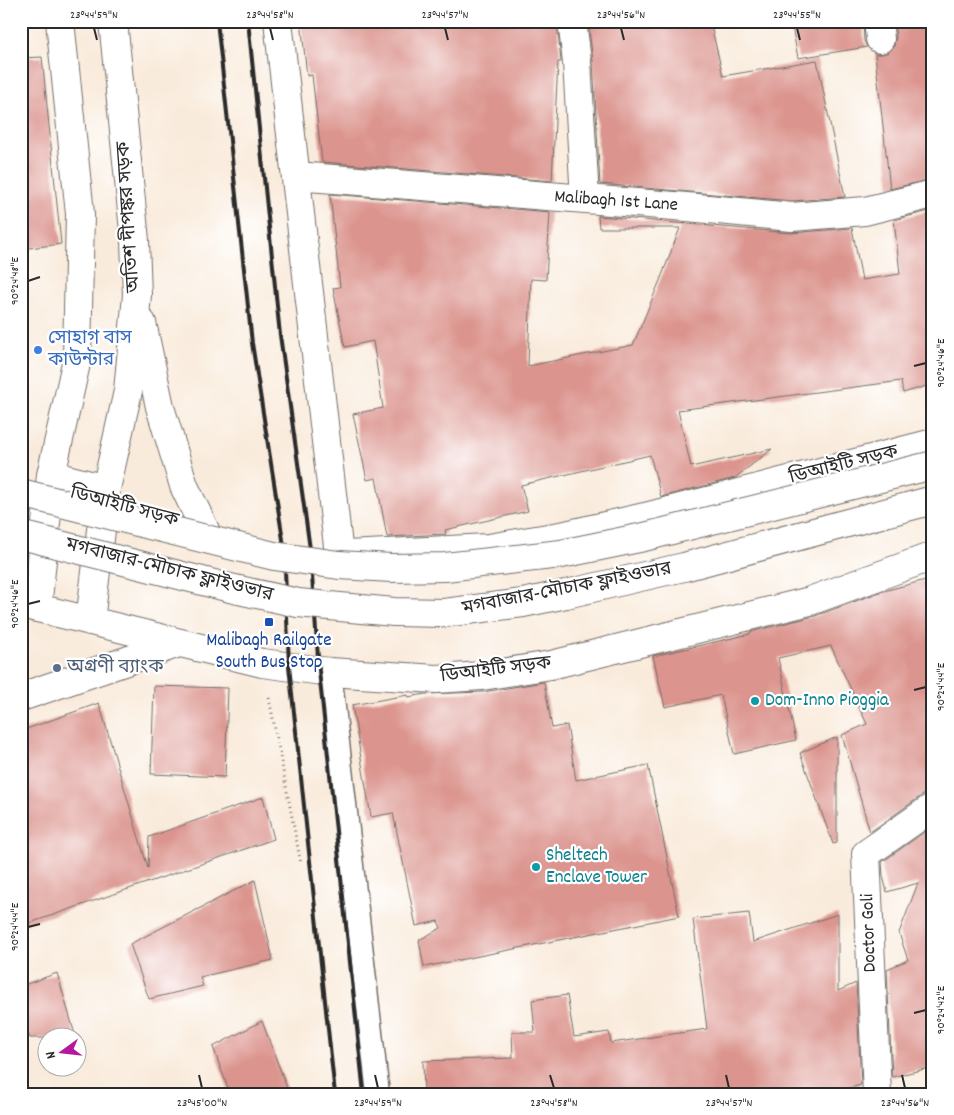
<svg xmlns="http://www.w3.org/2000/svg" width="954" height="1115" font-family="Dekko,'Noto Sans Bengali',sans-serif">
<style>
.building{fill:#dc948e}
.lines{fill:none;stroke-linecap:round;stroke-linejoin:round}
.pedestrian-casing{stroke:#736e69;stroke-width:25}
.minor-casing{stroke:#736e69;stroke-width:30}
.primary-casing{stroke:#736e69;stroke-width:30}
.path{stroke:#736e69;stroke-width:3;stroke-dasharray:1 4;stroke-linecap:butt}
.pedestrian{stroke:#fff;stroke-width:22}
.minor{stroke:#fff;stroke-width:28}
.primary{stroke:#fff;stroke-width:28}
.rail{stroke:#2b2b2b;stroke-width:4}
.primary-bridge-casing{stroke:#736e69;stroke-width:30;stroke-linecap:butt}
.primary-bridge{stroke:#fff;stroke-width:28}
.ticks{fill:none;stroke:#2b2b2b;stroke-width:2}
.shop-dot{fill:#3f7fe0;stroke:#fff;stroke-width:2}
.transit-dot{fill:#1a4fb4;stroke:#fff;stroke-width:2}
.service-dot{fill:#5c6f8a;stroke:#fff;stroke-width:2}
.culture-dot{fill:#0f9aa8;stroke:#fff;stroke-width:2}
.labels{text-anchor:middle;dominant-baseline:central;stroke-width:4.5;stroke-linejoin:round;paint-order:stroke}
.street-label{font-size:19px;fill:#2b2b2b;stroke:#fff}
.shop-label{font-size:19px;fill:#366cbe;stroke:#fff;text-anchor:start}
.transit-label{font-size:19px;fill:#164399;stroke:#fff}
.service-label{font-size:19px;fill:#4e5e75;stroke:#fff;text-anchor:start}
.culture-label{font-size:19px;fill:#0d838f;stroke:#fff;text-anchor:start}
.neatline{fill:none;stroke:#2b2b2b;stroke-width:2}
.ticks-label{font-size:12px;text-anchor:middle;fill:#2b2b2b}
</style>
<rect width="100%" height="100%" fill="#fff"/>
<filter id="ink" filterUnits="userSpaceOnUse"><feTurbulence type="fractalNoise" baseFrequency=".02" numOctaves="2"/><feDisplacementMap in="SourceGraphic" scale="10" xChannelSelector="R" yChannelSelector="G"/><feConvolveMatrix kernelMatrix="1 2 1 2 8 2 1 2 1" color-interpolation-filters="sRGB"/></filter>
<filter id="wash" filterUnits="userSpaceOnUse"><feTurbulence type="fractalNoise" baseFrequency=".0096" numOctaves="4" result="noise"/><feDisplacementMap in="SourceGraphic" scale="20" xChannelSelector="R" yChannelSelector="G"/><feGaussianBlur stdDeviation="1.12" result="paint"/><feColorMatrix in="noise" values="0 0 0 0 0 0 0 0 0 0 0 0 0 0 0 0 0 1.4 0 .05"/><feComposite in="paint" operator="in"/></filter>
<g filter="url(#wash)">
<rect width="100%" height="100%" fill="#f9ebdb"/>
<g id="blocks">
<!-- building -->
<path class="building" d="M301,21H557L561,62H558L552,181L322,162L312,75L307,76Z
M588,21H710L723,76L817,60L845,197L792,201L600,184L593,61Z
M791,21H863L864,41L867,47L798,58Z
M894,21H933V179L890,189L875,54H882L889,52L894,46L896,37Z
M42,57L61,244L21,249V58Z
M330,194L550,212L546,280L531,279L528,366L633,345L661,278L680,228H599L598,216L791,233L852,228L862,280L900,274L894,220L933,210V384L903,393L901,381L678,410L691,467L772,449L735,478L661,497L650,455L521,485L528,511L445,530L446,534L387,537L376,478L367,480L353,414L383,408L373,341L345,347L333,288L340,287Z
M933,578V792L924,794L870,832L842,735L867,724L831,646L778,658L796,740L734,754L721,695L665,707L653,656L750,634V632L815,616L880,592Z
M544,682L552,728L567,725L576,780L648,765L679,916L424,967L419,940L441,928L438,921L416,926L393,813L371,817L352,705L408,695V697L425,694L483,692Z
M154,686L228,688L225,777L151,774Z
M99,703L148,868L149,837L263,797L274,839L21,926V731Z
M837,737V843L833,844L800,753Z
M933,826V1067L892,1077L887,969L908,960L899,933L918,883L887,892L883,876L882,862Z
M255,880L273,960L200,977L203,986L149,999L130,944Z
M749,913L753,942L838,914V991L856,983L861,1085L827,1094H424L423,1061L513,1058L512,1032H535L532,1000L567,995L574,1037L609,1032L611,1043L707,1029L693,919Z
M57,973L76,1038H30L21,1018V986Z
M262,1021L287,1088L262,1094H230L213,1047Z"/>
</g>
</g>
<g filter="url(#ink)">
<use href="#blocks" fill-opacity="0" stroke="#736e69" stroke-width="1"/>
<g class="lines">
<defs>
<path id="pedestrian" d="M330,672L378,1094"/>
<path id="minor" d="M278,21L339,555
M572,21L577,62L585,199
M878,21L880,39
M296,176L687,207L792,217L865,211L933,194
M21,697L179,643
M877,1094L866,854L933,807"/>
<path id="primary" d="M142,323L160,407L184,486L205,530
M51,475L106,489
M347,555L489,548L566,535L645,517L933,443
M566,594L684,567L933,500
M21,604L262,663L330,672L436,679L482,676L551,665L810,601L933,556
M37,608L51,475L77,359L80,214L60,21
M90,621L106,489L128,391L137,295L135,241L113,21"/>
</defs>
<!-- pedestrian casing -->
<use href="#pedestrian" class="pedestrian-casing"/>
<!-- minor casing -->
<use href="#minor" class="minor-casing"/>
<!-- primary casing -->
<use href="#primary" class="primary-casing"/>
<!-- path -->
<path class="path" d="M269,698L301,864"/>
<!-- pedestrian -->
<use href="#pedestrian" class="pedestrian"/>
<!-- minor -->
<use href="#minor" class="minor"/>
<!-- primary -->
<use href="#primary" class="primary"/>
<!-- rail -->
<path class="rail" d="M217,21L252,343L284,546L289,666L335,1094
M248,21L280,335L310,549L319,671L364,1094"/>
<defs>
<path id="primary-bridge" d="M21,493L274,556L339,565L392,568L445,567L561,554L644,537L933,465
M21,535L230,588L298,603L340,607L394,612L444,613L523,603L566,594"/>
</defs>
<!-- primary-bridge casing -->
<use href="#primary-bridge" class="primary-bridge-casing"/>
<!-- primary-bridge -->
<use href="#primary-bridge" class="primary-bridge"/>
</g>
</g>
<!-- ticks -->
<path class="ticks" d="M94,28L97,40M270,28L273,40M445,28L448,40M621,28L624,40M797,28L800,40M28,281L40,277M914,366L926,363M28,604L40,601M914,690L926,687M28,927L40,924M914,1013L926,1010M199,1075L202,1088M375,1075L378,1088M550,1075L554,1088M726,1075L729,1088M902,1075L905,1088"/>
<!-- markers -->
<circle class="shop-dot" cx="38" cy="350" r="5"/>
<rect class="transit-dot" x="264" y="617" width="10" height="10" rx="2.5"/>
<circle class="service-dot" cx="57" cy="668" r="5"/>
<g class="culture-dot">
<circle cx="755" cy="701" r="5"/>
<circle cx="536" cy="867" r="5"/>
</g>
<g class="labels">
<!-- street labels -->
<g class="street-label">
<text transform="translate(616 202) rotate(4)">Malibagh 1st Lane</text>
<text transform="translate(130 217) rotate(-94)">অতিশ দীপঙ্কর সড়ক</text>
<text transform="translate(844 466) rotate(-14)">ডিআইটি সড়ক</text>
<text transform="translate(124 508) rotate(15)">ডিআইটি সড়ক</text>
<text transform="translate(169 571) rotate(14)">মগবাজার-মৌচাক ফ্লাইওভার</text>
<text transform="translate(567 590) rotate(-11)">মগবাজার-মৌচাক ফ্লাইওভার</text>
<text transform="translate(496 671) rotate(-7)">ডিআইটি সড়ক</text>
<text transform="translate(870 933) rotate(-92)">Doctor Goli</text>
</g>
<!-- shop labels -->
<g class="shop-label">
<text x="48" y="339">সোহাগ বাস<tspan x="48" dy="22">কাউন্টার</tspan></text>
</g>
<!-- transit labels -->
<g class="transit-label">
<text x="269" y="641">Malibagh Railgate<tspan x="269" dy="22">South Bus Stop</tspan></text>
</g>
<!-- service labels -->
<g class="service-label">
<text x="67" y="668">অগ্রণী ব্যাংক</text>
</g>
<!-- culture labels -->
<g class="culture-label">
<text x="765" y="701">Dom-Inno Pioggia</text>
<text x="546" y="856">Sheltech<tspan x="546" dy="22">Enclave Tower</tspan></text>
</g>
</g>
<!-- margin -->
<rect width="954" height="1115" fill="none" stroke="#fff" stroke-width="55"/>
<!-- north arrow -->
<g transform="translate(62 1052) rotate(255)"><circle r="24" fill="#ffffff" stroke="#aaaaaa"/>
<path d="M0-4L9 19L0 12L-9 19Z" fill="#b5179e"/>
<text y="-8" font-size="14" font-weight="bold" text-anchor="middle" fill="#2b2b2b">N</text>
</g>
<rect x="28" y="28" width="898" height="1060" class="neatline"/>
<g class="ticks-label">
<text x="94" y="18">23°44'59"N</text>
<text x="270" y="18">23°44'58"N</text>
<text x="445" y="18">23°44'57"N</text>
<text x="621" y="18">23°44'56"N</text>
<text x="797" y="18">23°44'55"N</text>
<text transform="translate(14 281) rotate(-90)" y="4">90°24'48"E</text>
<text transform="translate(940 363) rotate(-90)" y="4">90°24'46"E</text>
<text transform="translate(14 604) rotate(-90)" y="4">90°24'46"E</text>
<text transform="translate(940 687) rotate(-90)" y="4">90°24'44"E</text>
<text transform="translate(14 927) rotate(-90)" y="4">90°24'44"E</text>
<text transform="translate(940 1010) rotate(-90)" y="4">90°24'42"E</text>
<text x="202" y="1106">23°45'00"N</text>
<text x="378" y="1106">23°44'59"N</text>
<text x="554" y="1106">23°44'58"N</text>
<text x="729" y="1106">23°44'57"N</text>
<text x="905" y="1106">23°44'56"N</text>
</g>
</svg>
